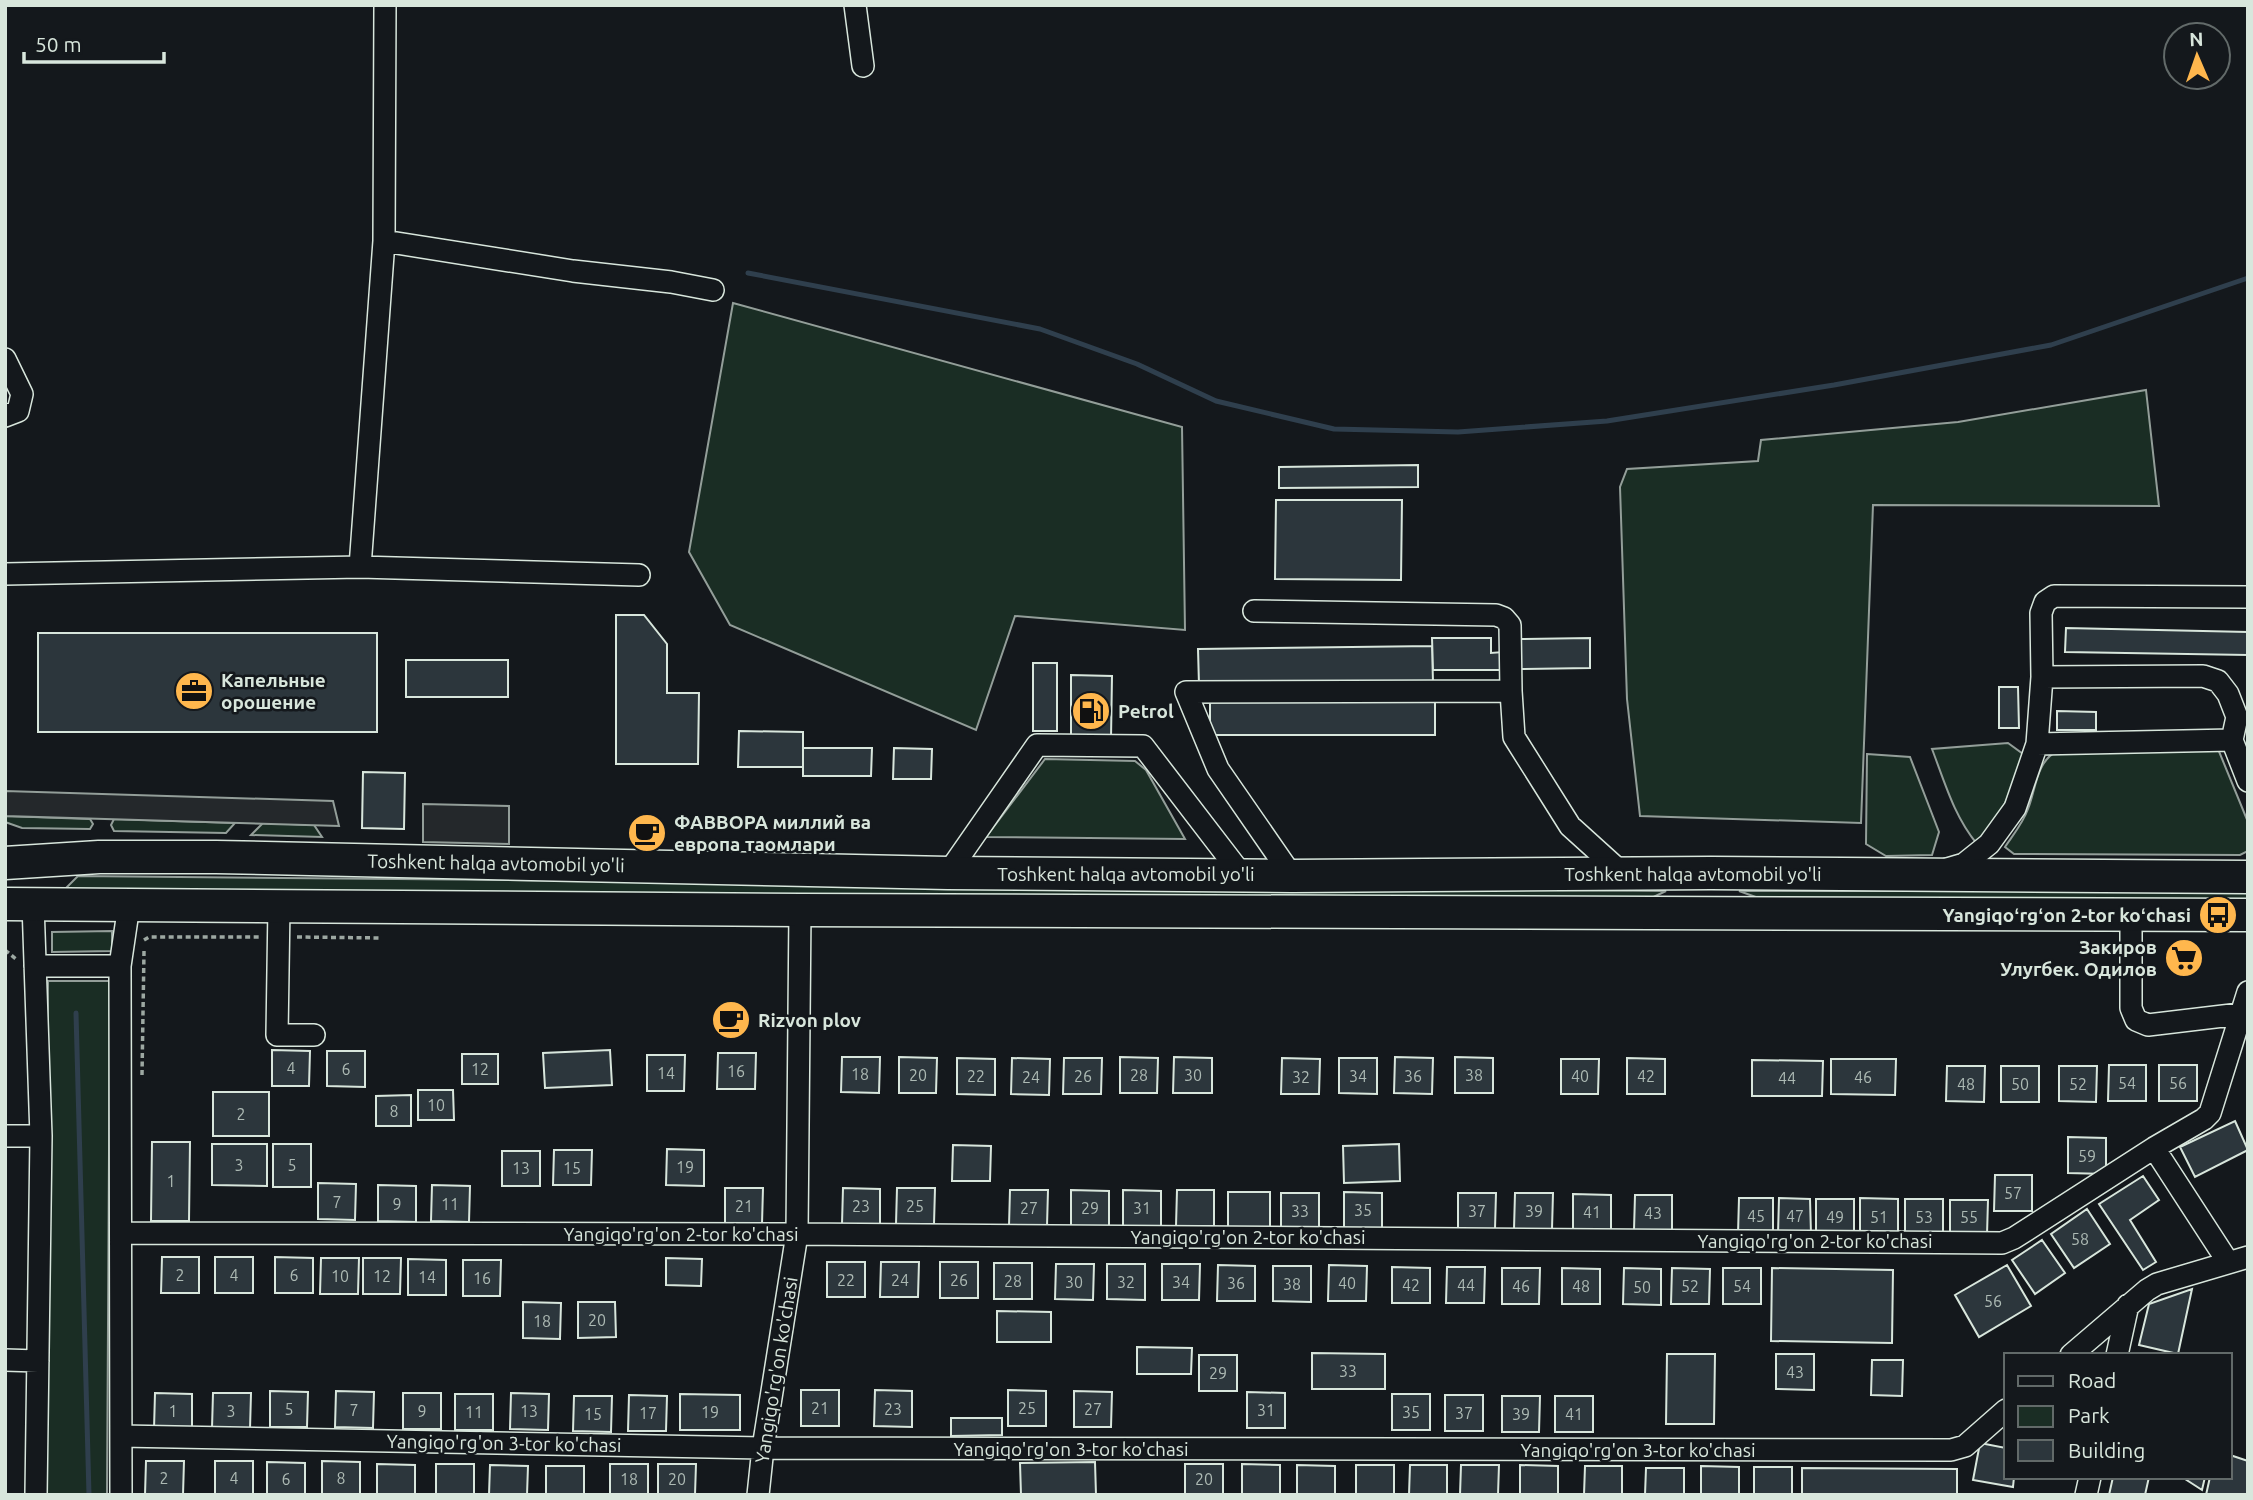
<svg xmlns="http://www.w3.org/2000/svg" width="2253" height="1500" font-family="Ubuntu,sans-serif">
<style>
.green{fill:#1a2d24;stroke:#939e99;stroke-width:2}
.parking{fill:#24282b;stroke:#939e99;stroke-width:2}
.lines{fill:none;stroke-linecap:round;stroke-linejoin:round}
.stream{stroke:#2f3f4d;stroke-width:5}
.building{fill:#2c363c;stroke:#d8e6dc;stroke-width:2}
.minor-casing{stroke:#d8e6dc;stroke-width:24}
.highway-casing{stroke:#d8e6dc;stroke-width:35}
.path{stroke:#9da8a2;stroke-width:3.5;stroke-dasharray:5 3.5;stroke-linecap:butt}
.minor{stroke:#14181c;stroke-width:21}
.highway{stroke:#14181c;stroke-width:32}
.labels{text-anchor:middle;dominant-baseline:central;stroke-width:5;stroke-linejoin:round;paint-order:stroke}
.number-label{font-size:16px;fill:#adbab4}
.poi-label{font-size:19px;font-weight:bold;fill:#d8e6dc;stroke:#14181c;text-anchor:start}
.street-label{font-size:19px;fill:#d8e6dc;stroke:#14181c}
</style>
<rect width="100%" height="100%" fill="#14181c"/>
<!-- green -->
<path class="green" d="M733,303L1182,427L1185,630L1015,616L976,730L730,625L689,552Z
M2146,390L2159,506L1873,505L1861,823L1640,816L1627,699L1620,487L1627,469L1758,461L1761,440L1958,422Z
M2008,743L2023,754L2010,793L1999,816L1977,844C1954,816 1945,783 1932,749Z
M2218,749L2248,822V851L2240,855L2014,854L2005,847C2013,835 2023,823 2028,809C2036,789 2036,762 2057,751Z
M1867,754L1910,757L1939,832L1932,855L1886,856L1866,844Z
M1045,759L1135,761L1146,770L1185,839L986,837Z
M5,816L90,819L93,824L90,829L22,828L5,822Z
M114,819L235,823L226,833L114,831L111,825Z
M263,823L314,825L322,837L251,835Z
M78,876L1666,891L1641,903L65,889Z
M1739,891H2248V904L1778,905Z
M112,931V951L52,952V932Z
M48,981H110L107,1495H45Z"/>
<!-- parking -->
<path class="parking" d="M5,791L333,801L339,826L5,816Z
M423,804L509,806V844L423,842Z"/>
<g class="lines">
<!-- stream -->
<path class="stream" d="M748,273L1040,329L1137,364L1216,401L1334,429L1458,432L1607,421L1834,385L2051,345L2248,278
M76,1013L89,1495"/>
</g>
<!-- building -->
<path class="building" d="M1418,465V487L1279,488V467Z
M1276,500H1402L1401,580L1275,579Z
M616,615H644L667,644V693H699L698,764H616Z
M2066,628L2248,632V655L2065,652Z
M38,633H377V732H38Z
M1432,638H1491V653L1503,652L1504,670H1433Z
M1590,638V668L1521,669V639Z
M1432,646L1433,682L1199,685L1198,649Z
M406,660H508V697H406Z
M1033,663H1057V731H1033Z
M1071,675L1112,676L1111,739H1071Z
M1999,687H2018L2019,728H1999Z
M1210,699H1435V735H1210Z
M2057,711L2096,712V730H2057Z
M739,731L803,732V767H738Z
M803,748H872L871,776H803Z
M894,748L932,749L931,779H893Z
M363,772L405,773L404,829L362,828Z
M272,1050L310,1051L309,1086H272Z
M610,1050L612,1085L545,1088L543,1053Z
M327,1051H365V1087L327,1086Z
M718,1053H756L755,1089H717Z
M462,1054H498V1084H462Z
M647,1055H685L684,1091H647Z
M842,1057H880L879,1093L841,1092Z
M899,1057L937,1058L936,1093H899Z
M1120,1057L1158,1058L1157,1093H1120Z
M1174,1057L1212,1058V1093H1173Z
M1395,1057L1433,1058L1432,1094L1394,1093Z
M1455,1057L1493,1058V1093H1455Z
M957,1058L995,1059V1095L957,1094Z
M1012,1058L1050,1059L1049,1095L1011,1094Z
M1064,1058H1102L1101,1094H1063Z
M1282,1058L1320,1059L1319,1094H1281Z
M1339,1058H1377V1094L1339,1093Z
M1627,1058L1665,1059V1094H1627Z
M1561,1059H1599L1598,1094H1561Z
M1831,1059H1896L1895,1095L1831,1094Z
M1752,1060L1823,1061L1822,1096H1752Z
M2109,1065H2146V1101H2108Z
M2159,1065H2197V1101H2159Z
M1947,1066H1985L1984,1102L1946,1101Z
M2001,1066H2039V1102H2001Z
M2059,1066H2097L2096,1102L2059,1101Z
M418,1090H453L454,1120H418Z
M213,1092H269V1136H213Z
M411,1095V1126H376V1096Z
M2235,1121L2248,1150L2195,1177L2180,1147Z
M2068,1137L2106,1138V1174L2068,1173Z
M152,1142H190L189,1221H151Z
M212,1144H267V1186L212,1185Z
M273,1144H311V1187H273Z
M1399,1144L1400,1181L1344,1183L1343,1146Z
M953,1145L991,1146L990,1181H952Z
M667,1149L704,1150V1186L666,1185Z
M554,1150H592L591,1185H553Z
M502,1151H540V1186H502Z
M1995,1175H2032V1211H1994Z
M2143,1176L2159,1200L2130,1220L2156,1262L2143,1270L2099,1204Z
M318,1183L356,1184L355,1220L318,1219Z
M378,1185L416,1186V1222L378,1221Z
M432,1185L470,1186L469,1222L431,1221Z
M725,1188H763L762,1224H725Z
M843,1188L880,1189V1224H842Z
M897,1188H935L934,1224H896Z
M1010,1190H1048L1047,1226H1009Z
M1071,1190L1109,1191V1226H1071Z
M1123,1190L1161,1191V1226H1123Z
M1177,1190H1214V1226H1176Z
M1228,1192H1270V1232H1228Z
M1344,1192L1382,1193V1228H1344Z
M1281,1193H1319V1228H1281Z
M1458,1193H1496L1495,1229H1458Z
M1515,1193H1553L1552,1229H1514Z
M1573,1194L1611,1195V1230H1573Z
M1635,1195H1672V1231L1634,1230Z
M1739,1198H1773V1234H1738Z
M1779,1198L1810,1199L1811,1234H1778Z
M1860,1198L1898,1199V1234H1860Z
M1816,1199H1854V1235H1816Z
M1905,1199H1943V1235H1905Z
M1950,1200H1988L1987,1235H1950Z
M2087,1209L2110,1244L2074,1268L2051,1234Z
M2042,1240L2065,1273L2035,1294L2012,1260Z
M162,1257H199V1293H161Z
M215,1257H253V1293H215Z
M275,1257L313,1258V1293H275Z
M321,1258H359L358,1294H320Z
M363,1258H401L400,1294H363Z
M666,1258L702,1259L701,1286L666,1285Z
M408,1259L446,1260V1295H408Z
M463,1260H501L500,1296H463Z
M827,1262H865V1297H827Z
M881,1262H919L918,1297H880Z
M940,1262H978V1298H940Z
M994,1263H1032V1299H994Z
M1056,1264H1094L1093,1300L1055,1299Z
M1107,1264H1145V1300L1107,1299Z
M1162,1264H1200L1199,1300H1162Z
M1218,1265L1255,1266V1301H1217Z
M1329,1265L1367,1266L1366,1301H1328Z
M2007,1265L2031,1306L1979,1337L1955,1295Z
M1273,1266H1311V1302L1273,1301Z
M1392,1267L1430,1268V1303H1392Z
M1447,1267H1485L1484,1303H1446Z
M1502,1268H1540L1539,1304H1502Z
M1562,1268L1600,1269V1304H1562Z
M1624,1268L1661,1269V1305L1623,1304Z
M1672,1268L1710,1269L1709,1304H1671Z
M1723,1268H1761V1304H1723Z
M1772,1268L1893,1270L1892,1343L1771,1341Z
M2192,1289L2178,1354L2139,1345L2149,1304Z
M523,1302L561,1303L560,1339L523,1338Z
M578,1302H615L616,1337L578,1338Z
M997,1311L1051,1312V1342H997Z
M1137,1347L1192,1348L1191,1374H1137Z
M1312,1353L1385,1354V1389H1312Z
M1667,1354H1715L1714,1424H1666Z
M1776,1354H1814V1390L1776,1389Z
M1199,1355H1237V1391H1199Z
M1872,1360H1903L1902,1396L1871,1395Z
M801,1390H839V1426H801Z
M875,1390L912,1391V1427L874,1426Z
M1008,1390L1046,1391V1426H1008Z
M270,1391L308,1392L307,1427H270Z
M336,1391L374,1392L373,1428L335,1427Z
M1074,1391L1112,1392L1111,1427H1074Z
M1247,1392L1285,1393V1428H1247Z
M155,1393L192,1394V1430L154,1429Z
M213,1393H251L250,1429L212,1428Z
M403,1393H441V1429H403Z
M511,1393L549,1394L548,1430L510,1429Z
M455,1394H493V1430H455Z
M680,1394L740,1395V1430H680Z
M1392,1394H1430V1430H1392Z
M629,1395L667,1396L666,1431H628Z
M1445,1395H1483V1431H1445Z
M574,1396H612L611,1432L573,1431Z
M1502,1396H1540L1539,1432H1502Z
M1555,1396H1593V1432H1555Z
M951,1418H1002V1435L951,1436Z
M1980,1443L2006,1448V1477H2014L2013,1487L1973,1480Z
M2230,1455L2248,1461V1495H2206L2210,1477H2230Z
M146,1461H184L183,1495H145Z
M215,1461H253V1495H215Z
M322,1461L360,1462V1495H322Z
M267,1462L305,1463V1495H267Z
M1095,1462L1096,1495H1021L1020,1463Z
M377,1464L415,1465V1495H377Z
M436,1464H474V1495H436Z
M610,1464H648V1495H610Z
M658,1464H696L695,1495H658Z
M1185,1464H1223V1495H1185Z
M1242,1464L1280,1465V1495H1242Z
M490,1465L528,1466L527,1495H489Z
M1297,1465L1335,1466V1495H1297Z
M1356,1465H1394V1495H1356Z
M1410,1465H1447V1495H1409Z
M1461,1465H1499L1498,1495H1460Z
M1520,1465L1558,1466V1495H1520Z
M546,1466H584V1495H546Z
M1585,1466H1622V1495H1584Z
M1701,1466L1739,1467V1495H1701Z
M1754,1467H1792V1495H1754Z
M1646,1468H1684V1495H1645Z
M1802,1468L1957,1469V1495H1802Z
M2113,1477H2149L2145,1495H2109Z
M2182,1477H2205L2202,1490Z"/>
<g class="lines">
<defs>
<path id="minor" d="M855,5L863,66
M384,241L573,271L671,282L713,290
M5,359L22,394L18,411L5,416
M360,567L384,241L385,5
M5,574L360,567L639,575
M1254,611L1496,615L1504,618L1510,625L1511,691
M2042,677L2041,613L2045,602L2054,596L2248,597
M2037,744L2232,740
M1947,869L1964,864L1989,844L2015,808L2037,744L2042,677L2203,676L2218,681L2228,694L2237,717L2232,740L2248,781
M948,873L1037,745L1143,746L1242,875
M1292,876L1218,769L1186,692L1511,691L1514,737L1570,826L1622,873
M33,904L41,1136L36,1495
M279,906L277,1035H314
M2131,914V1008L2136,1020L2148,1025L2240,1014
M35,966H120
M5,1136H41
M2154,1148L2228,1262
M121,1233L797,1234L2002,1243L2014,1238L2154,1148L2204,1119L2210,1113L2248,992
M2071,1355L2147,1290L2157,1284L2248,1257
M2117,1355L2128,1305
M5,1360L38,1361
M121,1436L763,1448L1951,1450L1965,1446L2006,1410
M121,1495L120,966L129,905
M758,1495L763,1448L797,1234L800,910
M2086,1495L2090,1477"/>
<path id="highway" d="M5,863L99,857H216L948,873L1292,876L1711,873L2248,877
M5,904L800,910L2248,915"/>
</defs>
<!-- minor casing -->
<use href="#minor" class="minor-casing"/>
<!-- highway casing -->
<use href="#highway" class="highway-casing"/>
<!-- path -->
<path class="path" d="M297,937L381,938
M144,940L149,937H262
M5,950L16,959
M142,1075L144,951"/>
<!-- minor -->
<use href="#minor" class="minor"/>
<!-- highway -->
<use href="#highway" class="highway"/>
</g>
<!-- icons -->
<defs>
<symbol id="office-disc" viewBox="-11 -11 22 22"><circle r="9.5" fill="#ffb74d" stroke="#14181c"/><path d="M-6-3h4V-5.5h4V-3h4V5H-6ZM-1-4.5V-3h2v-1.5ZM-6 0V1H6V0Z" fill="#111"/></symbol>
<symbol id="fuel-disc" viewBox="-11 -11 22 22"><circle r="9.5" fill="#ffb74d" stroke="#14181c"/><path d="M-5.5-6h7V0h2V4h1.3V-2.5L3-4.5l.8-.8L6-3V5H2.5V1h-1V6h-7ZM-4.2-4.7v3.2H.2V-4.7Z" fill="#111"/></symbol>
<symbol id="cafe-disc" viewBox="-11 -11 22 22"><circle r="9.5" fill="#ffb74d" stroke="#14181c"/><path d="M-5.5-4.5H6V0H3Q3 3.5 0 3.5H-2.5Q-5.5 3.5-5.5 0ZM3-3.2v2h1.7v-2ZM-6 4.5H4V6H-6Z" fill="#111"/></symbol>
<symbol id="bus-disc" viewBox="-11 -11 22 22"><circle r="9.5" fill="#ffb74d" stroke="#14181c"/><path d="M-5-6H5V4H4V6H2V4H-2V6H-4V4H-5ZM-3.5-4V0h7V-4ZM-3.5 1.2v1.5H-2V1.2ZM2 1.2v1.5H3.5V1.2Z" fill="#111"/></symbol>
<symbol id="supermarket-disc" viewBox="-11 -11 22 22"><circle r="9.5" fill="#ffb74d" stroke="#14181c"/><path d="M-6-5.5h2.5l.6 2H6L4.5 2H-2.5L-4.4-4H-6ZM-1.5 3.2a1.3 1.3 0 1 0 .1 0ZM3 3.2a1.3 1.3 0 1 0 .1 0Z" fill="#111"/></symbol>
</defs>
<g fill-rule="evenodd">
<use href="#office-disc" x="172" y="669" width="44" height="44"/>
<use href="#fuel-disc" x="1069" y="689" width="44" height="44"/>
<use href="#cafe-disc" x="625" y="811" width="44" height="44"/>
<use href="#bus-disc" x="2196" y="893" width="44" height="44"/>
<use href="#supermarket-disc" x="2162" y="936" width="44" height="44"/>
<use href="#cafe-disc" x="709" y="998" width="44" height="44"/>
</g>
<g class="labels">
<!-- number labels -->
<g class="number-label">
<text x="291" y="1068">4</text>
<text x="346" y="1069">6</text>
<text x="480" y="1069">12</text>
<text x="736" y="1071">16</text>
<text x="666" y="1073">14</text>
<text x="860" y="1074">18</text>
<text x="918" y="1075">20</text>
<text x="1139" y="1075">28</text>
<text x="1193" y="1075">30</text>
<text x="1474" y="1075">38</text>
<text x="976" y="1076">22</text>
<text x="1083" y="1076">26</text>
<text x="1358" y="1076">34</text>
<text x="1413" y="1076">36</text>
<text x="1580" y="1076">40</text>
<text x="1646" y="1076">42</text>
<text x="1031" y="1077">24</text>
<text x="1301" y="1077">32</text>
<text x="1863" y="1077">46</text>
<text x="1787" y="1078">44</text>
<text x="2127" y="1083">54</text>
<text x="2178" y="1083">56</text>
<text x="1966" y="1084">48</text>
<text x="2020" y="1084">50</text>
<text x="2078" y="1084">52</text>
<text x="436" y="1105">10</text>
<text x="394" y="1111">8</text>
<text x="241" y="1114">2</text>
<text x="2087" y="1156">59</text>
<text x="239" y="1165">3</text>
<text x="292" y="1165">5</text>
<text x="685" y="1167">19</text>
<text x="521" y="1168">13</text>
<text x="572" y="1168">15</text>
<text x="171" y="1181">1</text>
<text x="2013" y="1193">57</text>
<text x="337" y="1202">7</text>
<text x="397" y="1204">9</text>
<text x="450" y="1204">11</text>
<text x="744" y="1206">21</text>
<text x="861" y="1206">23</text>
<text x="915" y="1206">25</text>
<text x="1029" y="1208">27</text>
<text x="1090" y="1208">29</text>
<text x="1142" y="1208">31</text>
<text x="1363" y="1210">35</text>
<text x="1300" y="1211">33</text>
<text x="1477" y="1211">37</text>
<text x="1534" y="1211">39</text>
<text x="1592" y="1212">41</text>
<text x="1653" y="1213">43</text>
<text x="1756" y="1216">45</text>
<text x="1795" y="1216">47</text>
<text x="1835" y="1217">49</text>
<text x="1879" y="1217">51</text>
<text x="1924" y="1217">53</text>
<text x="1969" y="1217">55</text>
<text x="2080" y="1239">58</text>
<text x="180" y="1275">2</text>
<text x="234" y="1275">4</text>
<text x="294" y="1275">6</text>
<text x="340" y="1276">10</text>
<text x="382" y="1276">12</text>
<text x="427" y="1277">14</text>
<text x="482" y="1278">16</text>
<text x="846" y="1280">22</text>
<text x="900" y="1280">24</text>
<text x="959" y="1280">26</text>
<text x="1013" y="1281">28</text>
<text x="1074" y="1282">30</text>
<text x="1126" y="1282">32</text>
<text x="1181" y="1282">34</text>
<text x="1236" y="1283">36</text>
<text x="1347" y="1283">40</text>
<text x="1292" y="1284">38</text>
<text x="1411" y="1285">42</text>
<text x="1466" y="1285">44</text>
<text x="1521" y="1286">46</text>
<text x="1581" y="1286">48</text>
<text x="1690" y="1286">52</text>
<text x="1742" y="1286">54</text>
<text x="1642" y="1287">50</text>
<text x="1993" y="1301">56</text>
<text x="597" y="1320">20</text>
<text x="542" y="1321">18</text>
<text x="1348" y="1371">33</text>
<text x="1795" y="1372">43</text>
<text x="1218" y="1373">29</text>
<text x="820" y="1408">21</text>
<text x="1027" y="1408">25</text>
<text x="289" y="1409">5</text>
<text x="893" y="1409">23</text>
<text x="1093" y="1409">27</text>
<text x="354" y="1410">7</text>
<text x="1266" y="1410">31</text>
<text x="173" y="1411">1</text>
<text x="231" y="1411">3</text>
<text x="422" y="1411">9</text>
<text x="529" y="1411">13</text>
<text x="474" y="1412">11</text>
<text x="710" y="1412">19</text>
<text x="1411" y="1412">35</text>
<text x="648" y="1413">17</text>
<text x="1464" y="1413">37</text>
<text x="593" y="1414">15</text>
<text x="1521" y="1414">39</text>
<text x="1574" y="1414">41</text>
<text x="164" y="1478">2</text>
<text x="234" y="1478">4</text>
<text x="341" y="1478">8</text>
<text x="286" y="1479">6</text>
<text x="629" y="1479">18</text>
<text x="677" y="1479">20</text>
<text x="1204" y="1479">20</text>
</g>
<!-- poi labels -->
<g class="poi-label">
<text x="221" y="680">Капельные<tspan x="221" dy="22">орошение</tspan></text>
<text x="1118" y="711">Petrol</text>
<text x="674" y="822">ФАВВОРА миллий ва<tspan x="674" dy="22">европа таомлари</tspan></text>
<text x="2191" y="915" text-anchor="end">Yangiqoʻrgʻon 2-tor koʻchasi</text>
<text x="2157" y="947" text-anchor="end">Закиров<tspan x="2157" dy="22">Улугбек. Одилов</tspan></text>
<text x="758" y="1020">Rizvon plov</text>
</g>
<!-- street labels -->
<g class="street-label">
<text transform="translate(496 863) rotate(1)">Toshkent halqa avtomobil yo'li</text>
<text x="1126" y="874">Toshkent halqa avtomobil yo'li</text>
<text x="1693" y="874">Toshkent halqa avtomobil yo'li</text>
<text x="681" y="1234">Yangiqo'rg'on 2-tor ko'chasi</text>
<text x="1248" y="1237">Yangiqo'rg'on 2-tor ko'chasi</text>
<text x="1815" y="1241">Yangiqo'rg'on 2-tor ko'chasi</text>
<text transform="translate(776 1370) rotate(-81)">Yangiqo'rg'on ko'chasi</text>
<text transform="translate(504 1443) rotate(1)">Yangiqo'rg'on 3-tor ko'chasi</text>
<text x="1071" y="1449">Yangiqo'rg'on 3-tor ko'chasi</text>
<text x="1638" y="1450">Yangiqo'rg'on 3-tor ko'chasi</text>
</g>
</g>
<!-- border -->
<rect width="2253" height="1500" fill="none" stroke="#d8e6dc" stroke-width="14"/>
<!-- legend -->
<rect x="2004" y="1353" width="228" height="126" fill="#14181c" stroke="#626a69" stroke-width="2"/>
<rect x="2018" y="1376" width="35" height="10" fill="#14181c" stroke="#626a69" stroke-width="2"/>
<text x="2068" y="1388" font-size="21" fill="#d8e6dc">Road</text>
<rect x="2018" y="1406" width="35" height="21" fill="#1a2d24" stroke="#626a69" stroke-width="2"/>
<text x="2068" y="1423" font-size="21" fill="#d8e6dc">Park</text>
<rect x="2018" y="1440" width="35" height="21" fill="#2c363c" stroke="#626a69" stroke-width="2"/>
<text x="2068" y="1458" font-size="21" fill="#d8e6dc">Building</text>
<!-- north arrow -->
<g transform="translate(2197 56) rotate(358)"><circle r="33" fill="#14181c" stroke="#626a69" stroke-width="2"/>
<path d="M0-5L12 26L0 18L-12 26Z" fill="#ffb74d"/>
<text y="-10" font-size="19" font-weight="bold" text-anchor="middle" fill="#d8e6dc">N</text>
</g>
<!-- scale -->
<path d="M24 52v10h140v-10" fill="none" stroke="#d8e6dc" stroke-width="3.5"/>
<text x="35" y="52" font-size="21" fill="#d8e6dc" stroke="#14181c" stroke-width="5" paint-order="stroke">50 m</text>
</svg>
